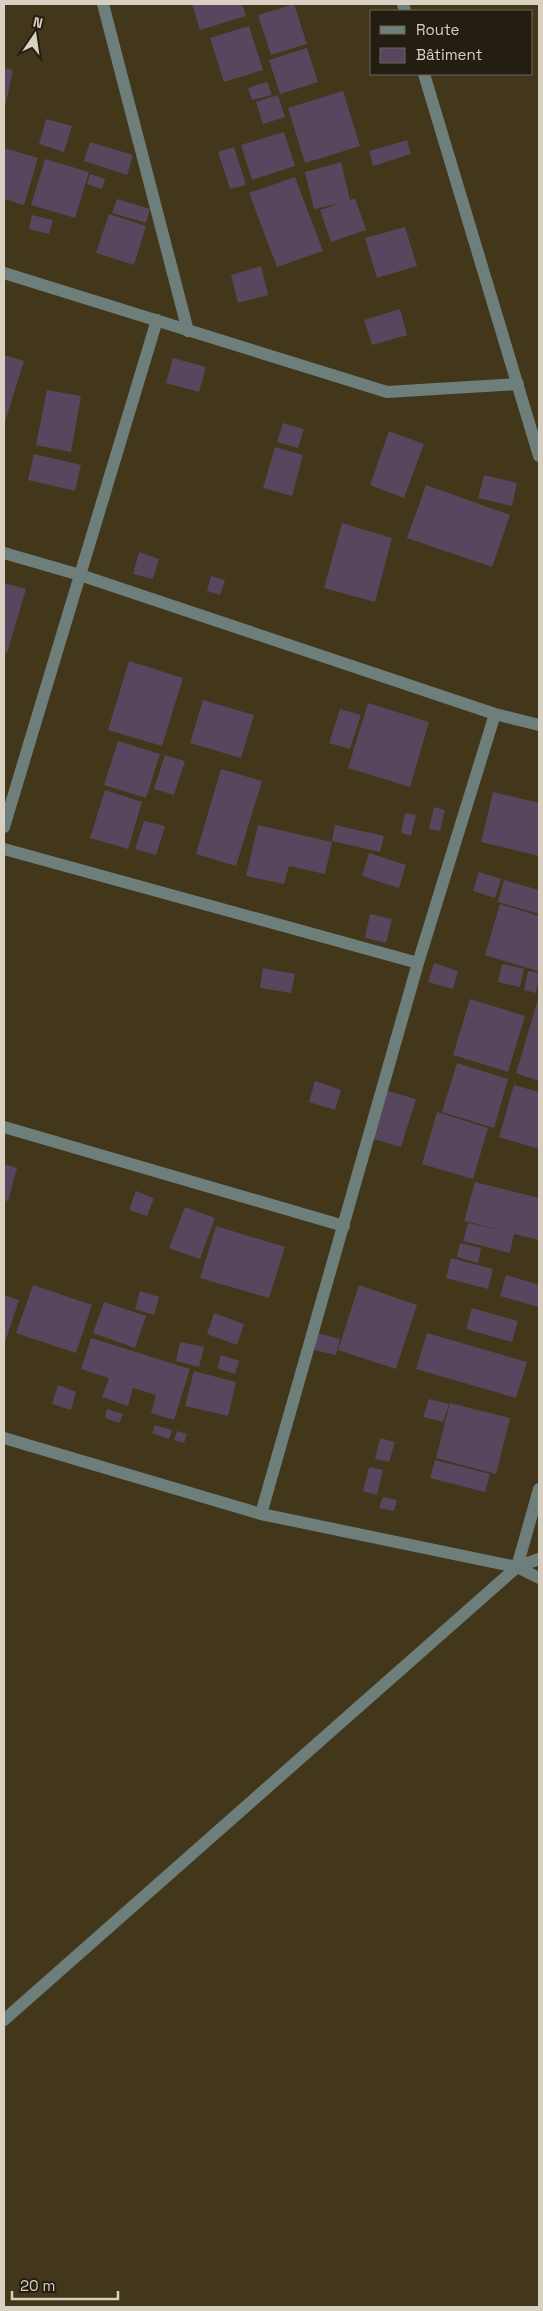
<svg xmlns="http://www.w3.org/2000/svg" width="543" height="2311" font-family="'Space Grotesk',sans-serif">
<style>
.building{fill:#58465e}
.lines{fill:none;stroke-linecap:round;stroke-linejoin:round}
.minor{stroke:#6e7f7b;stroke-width:12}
</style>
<rect width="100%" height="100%" fill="#42361b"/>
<!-- building -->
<path class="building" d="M192,4H242L246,16L200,30Z
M294,4L307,44L271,55L258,15Z
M249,26L263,70L224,82L210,38Z
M307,48L318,82L280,94L269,60Z
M4,68L13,70L5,107H4Z
M267,82L272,95L252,100L248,88Z
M343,91L360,146L305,163L288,108Z
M278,95L285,117L263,124L256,102Z
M46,119L72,126L64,152L39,144Z
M284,132L295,166L252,180L241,145Z
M407,140L411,154L373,166L369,151Z
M90,142L133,155L127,175L84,161Z
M234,147L246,185L230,189L218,152Z
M4,148L38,158L24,205L4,199Z
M45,159L89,172L75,218L31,205Z
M341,162L350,200L355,198L366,230L331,242L320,210L341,203L314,209L305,172Z
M90,174L105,179L102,189L87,184Z
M295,177L323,251L277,267L249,193Z
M117,199L150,209L146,223L112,213Z
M109,214L146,226L134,265L96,253Z
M32,215L53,220L49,234L29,229Z
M405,227L417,266L377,278L365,238Z
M261,266L268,295L238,303L231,275Z
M400,309L407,335L372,345L364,320Z
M4,355L24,361L4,425Z
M173,358L206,367L199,392L166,383Z
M47,390L81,396L71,452L36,445Z
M283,423L304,429L298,448L277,442Z
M389,431L424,444L404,498L370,485Z
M275,447L303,455L292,496L263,488Z
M34,454L81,465L75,491L28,480Z
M484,475L517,483L512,506L478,498Z
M426,485L510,515L492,567L407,538Z
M342,523L392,538L375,602L324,588Z
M139,552L159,559L153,579L133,574Z
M211,576L225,580L220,595L207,591Z
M4,583L26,589L7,653L4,652Z
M129,661L183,678L162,746L108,730Z
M203,700L254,715L241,758L190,743Z
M368,703L429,722L410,787L348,768Z
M340,709L361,715L350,749L329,743Z
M118,741L160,754L146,798L104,785Z
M165,755L185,761L174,795L154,789Z
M221,769L262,781L236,866L196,854Z
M105,790L142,802L128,849L90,838Z
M493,792L539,803V856L481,842Z
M434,807L445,810L440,831L429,829Z
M405,813L416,815L411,836L401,833Z
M144,821L165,826L156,855L135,849Z
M258,825L332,842L325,874L289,866L284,884L246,876Z
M335,825L384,836L380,852L332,841Z
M369,853L406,865L399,888L362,876Z
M479,872L501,879L495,898L473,891Z
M504,880L539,890V914L498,902Z
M500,904L539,916L538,971L485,955Z
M370,914L392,919L386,943L365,938Z
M434,963L458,971L453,989L428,982Z
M502,964L524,969L520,987L498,982Z
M263,968L295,974L291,993L260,988Z
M528,971L539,973L536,993L524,990Z
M539,996V1081L516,1073Z
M470,999L525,1016L508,1072L453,1055Z
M457,1063L508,1079L494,1128L442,1112Z
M315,1081L341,1090L335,1110L309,1102Z
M514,1085L539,1092V1149L499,1137Z
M384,1090L416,1099L401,1147L370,1138Z
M437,1112L488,1128L473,1179L422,1164Z
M4,1164L17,1168L8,1201L4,1200Z
M475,1182L539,1198V1240L514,1234L510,1253L463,1241L468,1223L510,1232L464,1221Z
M136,1191L154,1198L147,1216L129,1210Z
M185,1207L215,1218L200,1259L169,1248Z
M216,1226L285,1247L269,1298L200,1278Z
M460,1243L481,1248L478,1263L457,1257Z
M451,1258L493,1269L488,1289L446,1278Z
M506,1275L539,1285V1307L500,1296Z
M33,1285L92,1305L76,1353L16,1333Z
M359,1285L417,1305L396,1369L338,1350Z
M140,1291L159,1297L154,1315L135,1309Z
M4,1295L19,1300L4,1345Z
M104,1302L146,1316L135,1348L93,1333Z
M472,1308L518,1321L512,1342L466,1329Z
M214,1313L244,1324L237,1345L207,1334Z
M318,1333L340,1339L336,1355L314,1350Z
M427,1333L527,1362L516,1398L416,1369Z
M91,1338L190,1369L174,1420L151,1413L156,1395L133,1388L128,1406L102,1397L109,1378L81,1369Z
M180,1342L204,1347L199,1367L176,1361Z
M221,1355L239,1361L235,1374L217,1368Z
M194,1371L236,1382L228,1416L185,1406Z
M58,1385L76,1392L71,1410L52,1404Z
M429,1399L449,1404L443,1422L423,1417Z
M450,1403L510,1418L496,1474L436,1458Z
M107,1409L123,1414L119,1423L105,1418Z
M155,1425L172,1430L169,1439L152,1433Z
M177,1431L187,1434L184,1443L174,1440Z
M380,1438L395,1442L389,1462L375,1459Z
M435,1460L490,1474L485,1492L430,1478Z
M369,1467L383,1470L377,1495L363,1491Z
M383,1497L397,1500L394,1511L379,1508Z"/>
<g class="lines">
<!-- minor -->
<path class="minor" d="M103,4L188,331
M403,4L405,11
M424,74L539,456
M4,273L387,392L518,384
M4,553L80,575L495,714L539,725
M4,827L157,320
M4,849L418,963
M4,1127L344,1226
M4,1438L261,1514L517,1567L539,1578
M261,1514L418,963L495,714
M517,1567L539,1489
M4,2020L517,1567L539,1559"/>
</g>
<!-- border -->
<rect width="543" height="2311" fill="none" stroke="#d8d1c1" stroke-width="10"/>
<!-- legend -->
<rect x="370" y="10" width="162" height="65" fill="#241e12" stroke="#6c6658"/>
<rect x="380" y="26" width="25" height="8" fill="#6e7f7b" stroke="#6c6658"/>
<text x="416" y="35" font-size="15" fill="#d8d1c1">Route</text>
<rect x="380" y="48" width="25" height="15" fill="#58465e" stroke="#6c6658"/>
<text x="416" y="60" font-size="15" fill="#d8d1c1">Bâtiment</text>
<!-- north arrow -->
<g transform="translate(35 35) rotate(13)" stroke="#241e12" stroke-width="4" paint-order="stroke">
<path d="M0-4L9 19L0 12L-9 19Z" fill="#d8d1c1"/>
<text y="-8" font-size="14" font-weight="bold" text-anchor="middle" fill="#d8d1c1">N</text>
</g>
<!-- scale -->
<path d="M12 2291v8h106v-8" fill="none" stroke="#d8d1c1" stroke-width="2.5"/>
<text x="20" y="2291" font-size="15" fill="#d8d1c1" stroke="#241e12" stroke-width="4" paint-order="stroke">20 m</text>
</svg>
